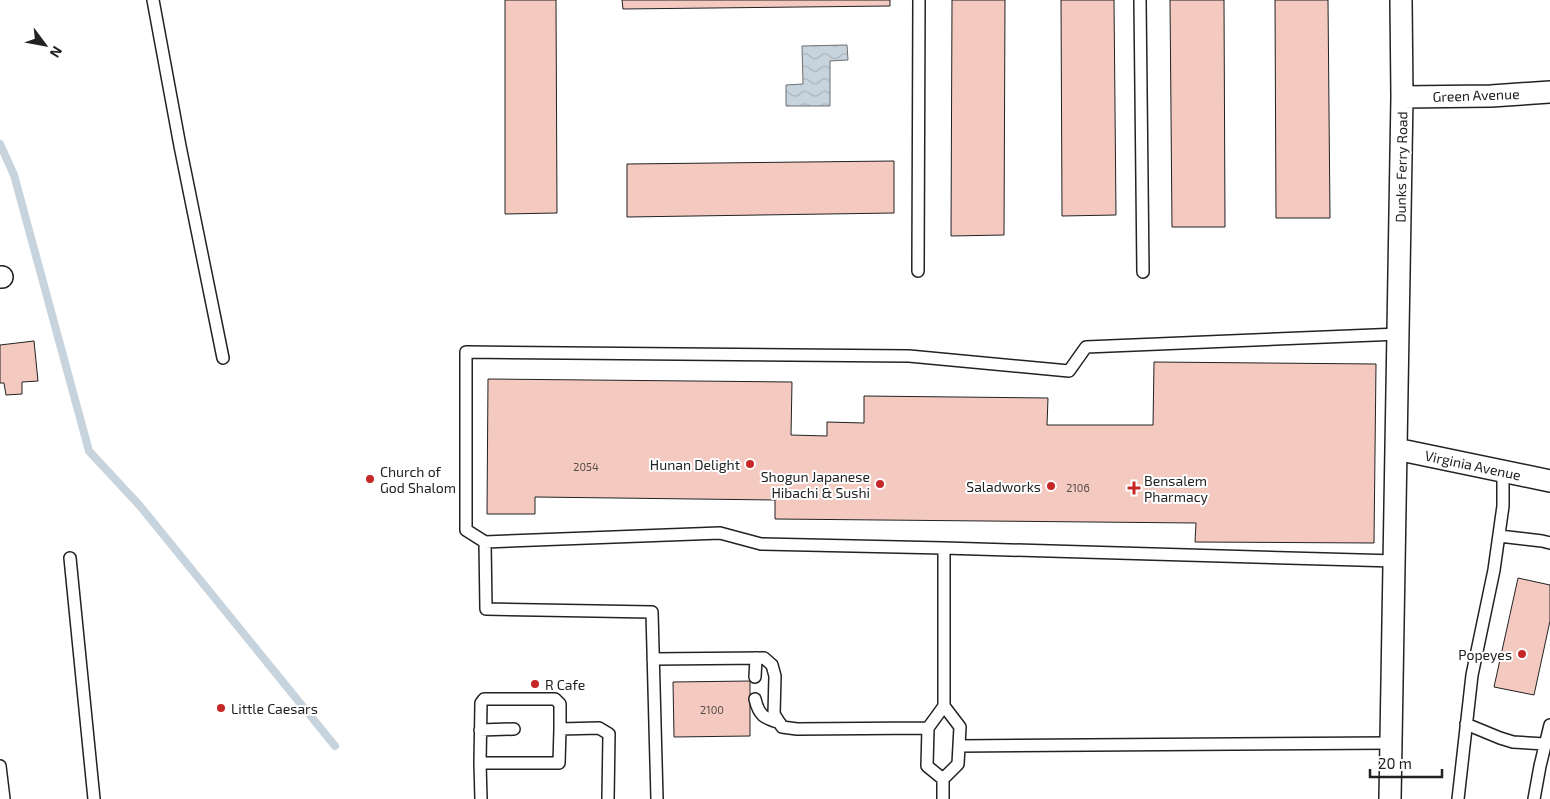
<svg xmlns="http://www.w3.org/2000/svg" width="1550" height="799" font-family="'Exo 2',sans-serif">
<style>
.water{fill:url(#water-waves);stroke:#6f6f6f}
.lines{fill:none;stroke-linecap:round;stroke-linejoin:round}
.stream{stroke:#c7d3dd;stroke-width:8}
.building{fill:#f3c9c0;stroke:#222}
.lane-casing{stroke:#222;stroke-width:14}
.street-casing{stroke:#222;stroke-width:24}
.lane{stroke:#fff;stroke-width:11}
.street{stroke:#fff;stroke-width:21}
.poi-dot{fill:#c62828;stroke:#fff;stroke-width:2}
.labels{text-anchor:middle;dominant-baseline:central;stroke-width:4;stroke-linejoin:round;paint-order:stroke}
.number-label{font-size:11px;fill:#564c4a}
.street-label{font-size:14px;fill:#222;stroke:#fff}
.poi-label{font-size:14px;fill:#222;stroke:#fff;text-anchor:end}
</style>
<defs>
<pattern id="water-waves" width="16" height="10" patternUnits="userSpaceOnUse" patternTransform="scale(1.25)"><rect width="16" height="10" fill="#c7d3dd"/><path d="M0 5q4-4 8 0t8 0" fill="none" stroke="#abb5bd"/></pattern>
</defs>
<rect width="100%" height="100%" fill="#fff"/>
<!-- water -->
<path class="water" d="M847,45L848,60L830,61V106H786V85L803,84L802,46Z"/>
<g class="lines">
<!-- stream -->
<path class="stream" d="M0,144L14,175L89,451L140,506L335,746"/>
</g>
<!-- building -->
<path class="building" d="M505,0H556L557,213L505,214Z
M622,0H890V6L623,9Z
M952,0H1005L1004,235L951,236Z
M1061,0H1114L1116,215L1062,216Z
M1170,0H1224L1225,227H1172Z
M1275,0H1328L1330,218H1276Z
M894,161V213L627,217V164Z
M34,341L38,381L22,382V394L6,395L4,383H0V345Z
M1154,362L1376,364L1374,543L1195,542L1196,523L775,519V500L535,497V514H487L488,379L792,382L791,435L827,436V422L864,423V396L1048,398L1047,425H1153Z
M1518,578L1550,585V621L1534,695L1494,687Z
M750,681V736L674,737L673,682Z"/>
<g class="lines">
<defs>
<path id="lane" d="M153,0L180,146L223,358
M1140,0L1143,272
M918,271L919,0
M1499,536L1542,541L1550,543
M485,542L466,530V352L909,356L1069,371L1086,347L1399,334
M70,558L94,799
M653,659L764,658L772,665L775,676L774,714L782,727L797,729L928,728
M755,677L756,658
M755,699C759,716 764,718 780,723
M1466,724L1500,738L1513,742L1545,744
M480,730L514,729
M959,746L1391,743
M480,763H559L560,729
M0,766L4,799
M943,779L927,766L928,728L944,706V548L1395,561
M481,799L480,763L481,703L484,699H555L560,704V729L599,728L609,734L608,799
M657,799L652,612L486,609L485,542L720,533L761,544L944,548
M943,799V779L958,764L960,727L944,706
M1458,799L1472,675L1494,570L1503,506V471
M1534,799L1540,766L1550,725"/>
<path id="street" d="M1402,97L1491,96L1550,92
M0,277H2
M1396,449L1550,481
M1390,799L1402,97L1401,0"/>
</defs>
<!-- lane casing -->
<use href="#lane" class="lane-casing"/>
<!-- street casing -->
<use href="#street" class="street-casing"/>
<!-- lane -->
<use href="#lane" class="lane"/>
<!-- street -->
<use href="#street" class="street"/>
</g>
<!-- markers -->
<g class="poi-dot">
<circle cx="750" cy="464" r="5"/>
<circle cx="370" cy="479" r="5"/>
<circle cx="880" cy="484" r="5"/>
<circle cx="1051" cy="486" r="5"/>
<path d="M1131.5 480.5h5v5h5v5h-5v5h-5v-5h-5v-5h5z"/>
<circle cx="1522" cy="654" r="5"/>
<circle cx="535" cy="684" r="5"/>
<circle cx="221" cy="708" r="5"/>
</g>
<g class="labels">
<!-- number labels -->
<g class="number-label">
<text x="586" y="466">2054</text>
<text x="1078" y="487">2106</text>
<text x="712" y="709">2100</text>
</g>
<!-- street labels -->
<g class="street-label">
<text transform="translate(1476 95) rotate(-2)">Green Avenue</text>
<text transform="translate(1401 167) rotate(-89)">Dunks Ferry Road</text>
<text transform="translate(1473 465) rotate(12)">Virginia Avenue</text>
</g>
<!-- poi labels -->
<g class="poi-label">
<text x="740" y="464">Hunan Delight</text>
<text x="380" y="471" text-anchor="start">Church of<tspan x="380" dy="16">God Shalom</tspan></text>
<text x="870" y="476">Shogun Japanese<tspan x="870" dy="16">Hibachi &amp; Sushi</tspan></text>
<text x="1144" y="480" text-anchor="start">Bensalem<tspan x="1144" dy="16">Pharmacy</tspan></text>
<text x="1041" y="486">Saladworks</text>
<text x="1512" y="654">Popeyes</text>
<text x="545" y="684" text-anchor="start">R Cafe</text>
<text x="231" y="708" text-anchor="start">Little Caesars</text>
</g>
</g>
<!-- north arrow -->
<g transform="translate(45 45) rotate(122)" stroke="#ffffff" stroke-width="4" paint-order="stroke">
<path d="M0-4L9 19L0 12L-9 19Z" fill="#222222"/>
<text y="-8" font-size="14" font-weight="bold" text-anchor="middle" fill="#222222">N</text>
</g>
<!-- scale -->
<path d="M1370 769v8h72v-8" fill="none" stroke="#222222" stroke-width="2.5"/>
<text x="1378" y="769" font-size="15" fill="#222222" stroke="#ffffff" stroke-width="4" paint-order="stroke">20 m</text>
</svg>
